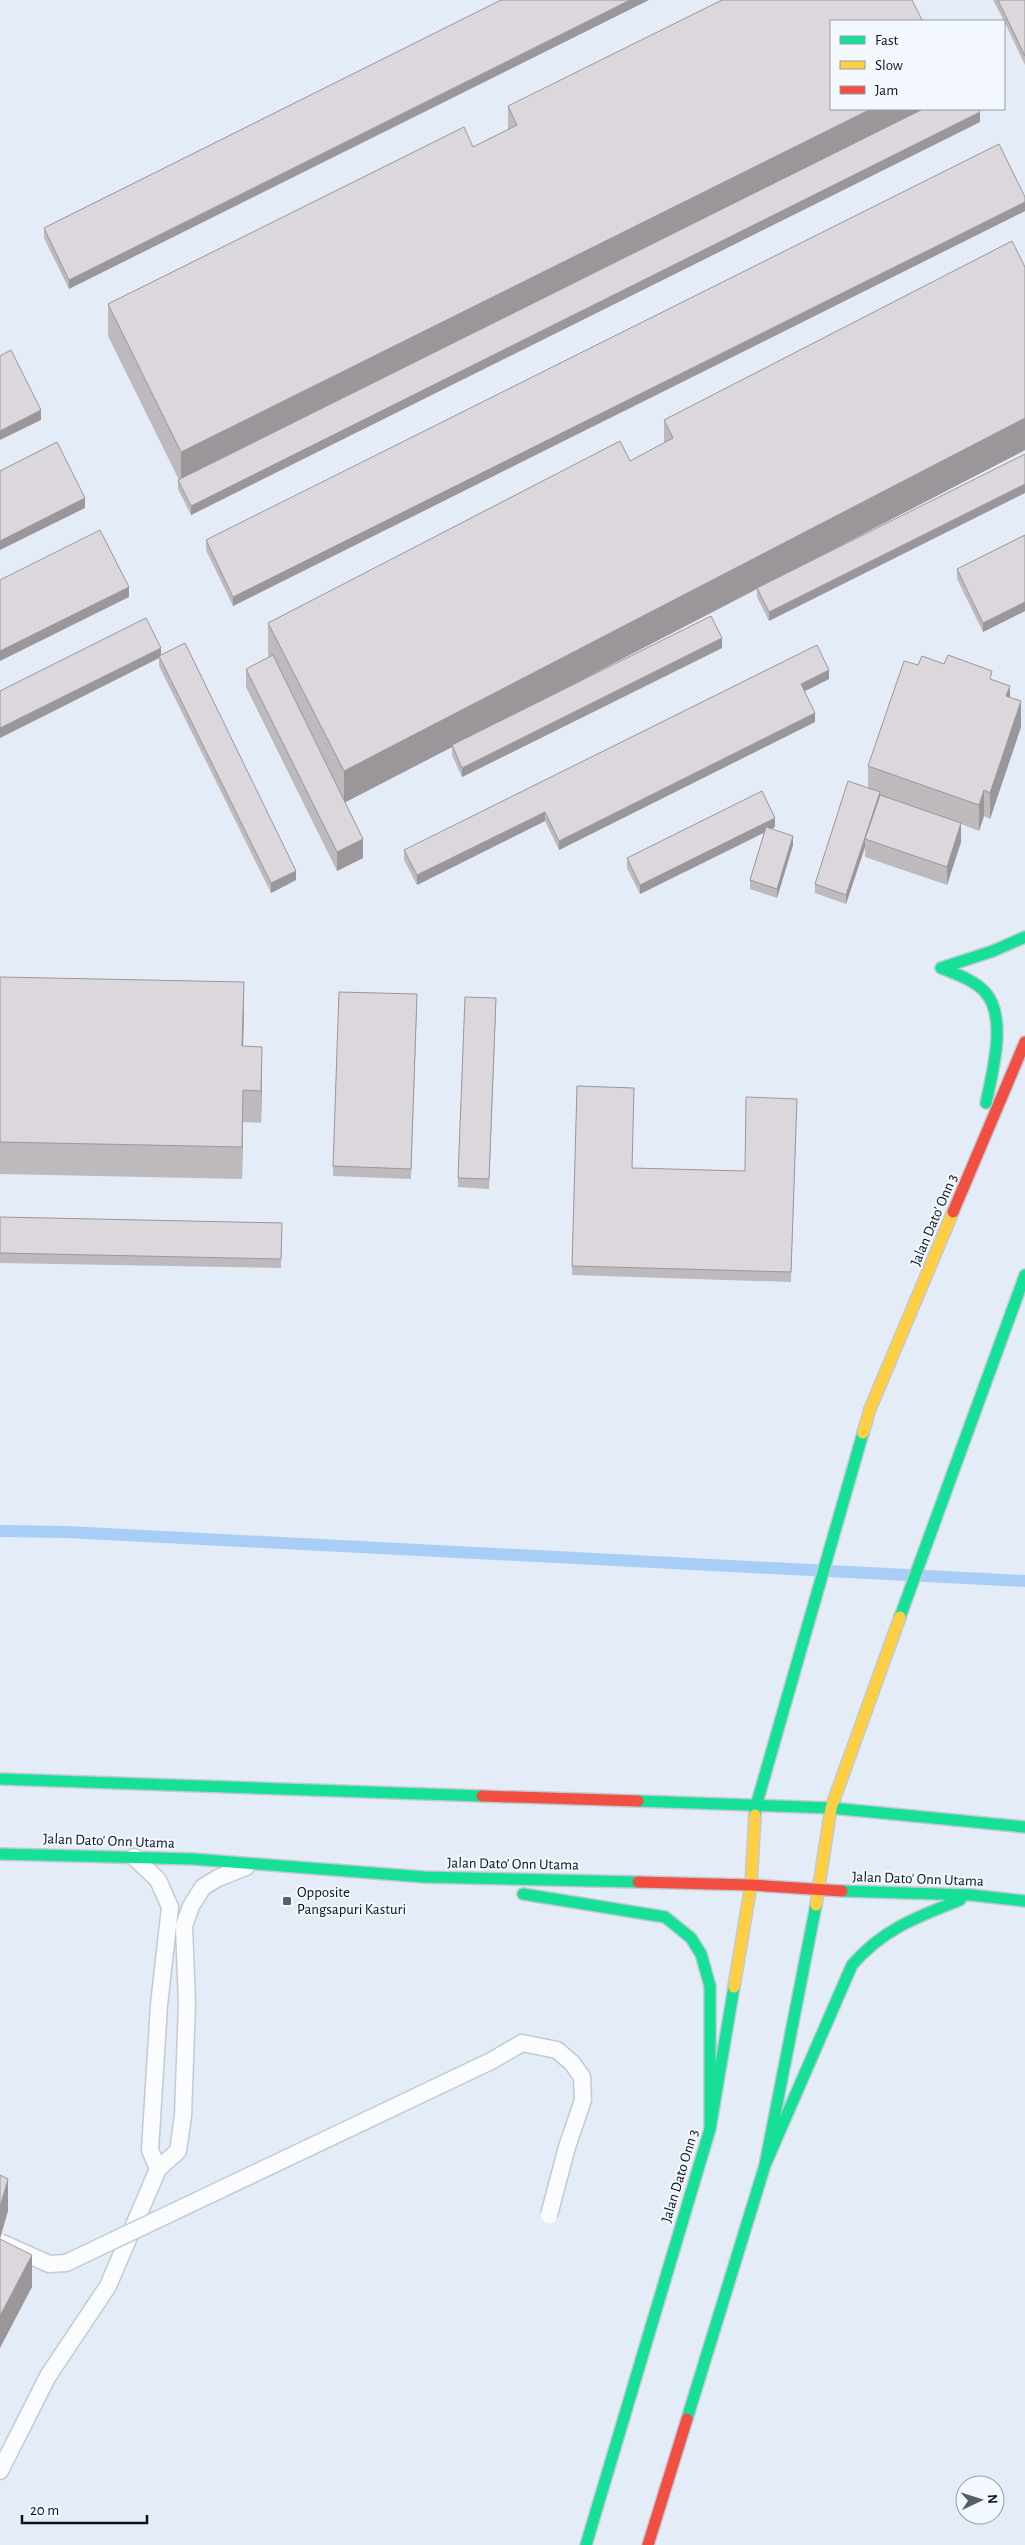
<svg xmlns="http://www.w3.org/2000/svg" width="1025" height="2545" font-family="'Alegreya Sans',sans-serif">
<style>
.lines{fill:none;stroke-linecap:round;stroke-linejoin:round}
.stream{stroke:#a8cdf6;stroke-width:12}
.lane-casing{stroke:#c1cad4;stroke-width:19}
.fast-casing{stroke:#c1cad4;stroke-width:14}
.slow-casing{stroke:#c1cad4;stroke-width:14}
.jam-casing{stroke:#c1cad4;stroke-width:14}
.lane{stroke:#fbfcfe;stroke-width:16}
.fast{stroke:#16e098;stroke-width:11}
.slow{stroke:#ffcf43;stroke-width:11}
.jam{stroke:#f24e42;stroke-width:11}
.lane-bridge-casing{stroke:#c1cad4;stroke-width:19;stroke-linecap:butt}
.lane-bridge{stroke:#fbfcfe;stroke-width:16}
.wall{fill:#bdb9bd}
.shaded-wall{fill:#9a969a}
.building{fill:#dcd7dc;stroke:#9a969a}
.poi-dot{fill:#565f69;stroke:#f3f8fe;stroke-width:2}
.labels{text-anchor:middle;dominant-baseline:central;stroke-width:4;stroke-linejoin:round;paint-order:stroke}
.street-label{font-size:15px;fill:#09121c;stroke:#f3f8fe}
.poi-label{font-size:15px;fill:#09121c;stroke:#f3f8fe;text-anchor:start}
</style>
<rect width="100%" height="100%" fill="#e4edf7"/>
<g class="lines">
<!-- stream -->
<path class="stream" d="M0,1531L67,1532L1025,1581"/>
<defs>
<path id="lane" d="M134,1857L158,1880L170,1907L159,2005L150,2150L158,2169
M0,2471L48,2376L108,2286L158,2169L178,2151L183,2116L187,2003L184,1926L191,1906L203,1887L218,1878L246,1867"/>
<path id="fast" d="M941,968C956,974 974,980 985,992C1008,1017 992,1074 986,1103
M941,968L993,951L1025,937
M900,1617L1025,1275
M0,1779L482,1796
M638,1801L831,1808L1025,1827
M755,1815L756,1806L863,1433
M0,1854L193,1859L424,1877L638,1882
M842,1891L971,1895L1025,1901
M523,1894L665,1917L691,1938L701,1954L710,1986V2129
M765,2165L852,1965C883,1929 917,1917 960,1900
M687,2419L765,2165L816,1905
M586,2545L710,2129L734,1987"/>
<path id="slow" d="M863,1433L870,1409L953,1212
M816,1905L831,1808L900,1617
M734,1987L751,1885L755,1815"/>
<path id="jam" d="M953,1212L1025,1042
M482,1796L638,1801
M638,1882L751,1885L842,1891
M648,2545L687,2419"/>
</defs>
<!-- lane casing -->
<use href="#lane" class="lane-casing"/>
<!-- fast casing -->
<use href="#fast" class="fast-casing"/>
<!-- slow casing -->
<use href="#slow" class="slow-casing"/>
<!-- jam casing -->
<use href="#jam" class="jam-casing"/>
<!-- lane -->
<use href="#lane" class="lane"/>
<!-- fast -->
<use href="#fast" class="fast"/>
<!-- slow -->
<use href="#slow" class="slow"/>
<!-- jam -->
<use href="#jam" class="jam"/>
<defs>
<path id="lane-bridge" d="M0,2242L49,2264L66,2263L491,2061L522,2043L557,2050L572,2063L582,2077L583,2100L567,2147L549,2215"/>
</defs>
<!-- lane-bridge casing -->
<use href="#lane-bridge" class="lane-bridge-casing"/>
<!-- lane-bridge -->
<use href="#lane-bridge" class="lane-bridge"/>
</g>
<!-- wall -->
<path class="wall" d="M501,0L69,289L44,238V228Z
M993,0H1025V65L1004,21Z
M922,21L831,109L980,122L191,515L178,489V480H179L108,336V304L473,147L508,129V106Z
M1025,197V211L233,606L206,550V540Z
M664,420L1025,450L811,561L769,621L757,597V589L543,700L722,648L462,777L452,755V747L345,802L363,858L337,871L246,687V669L269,657L268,655V623L630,461L664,443Z
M1025,535V611L983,632L957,579V569Z
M161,655L296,880L271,893L159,666V658L0,738Z
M829,679L805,691L815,722L559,850L545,821L417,885L404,860V850Z
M992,680L1010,697L1021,727L990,819L984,816L979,831L961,824V842L947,885L865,857V847L846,904L815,893V884L868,788V766Z
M775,827L772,829L793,845L777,898L750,889V880L764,833L640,894L627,868V858Z
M0,977L244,1014L243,1046L262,1079L261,1123L243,1122L242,1179L0,1174Z
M417,1004L411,1179L333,1176V1166Z
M496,1008L489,1189L458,1187V1178Z
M797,1099L791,1282L572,1275V1266L632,1168L745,1171Z
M0,1217L282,1223L281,1268L0,1263Z"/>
<!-- shaded-wall -->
<path class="shaded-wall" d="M630,0H649L69,289V280Z
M871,109H931L181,484V452Z
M980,112V122L191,515V506Z
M1025,202V211L233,606V597Z
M41,410V420L0,440V431Z
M1025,418V450L452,747V745V747L344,803V771Z
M1025,484V493L769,621V612Z
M85,498V508L0,550V541Z
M129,587V597L0,661V651Z
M1025,602V611L983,632V623Z
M722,638V648L462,777V768Z
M161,648V657L159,656V658L0,738V728Z
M829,670V679L801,693V684Z
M1010,686V712L1006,696Z
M1021,701V727L990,819V793Z
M815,713V722L559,850V841Z
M984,790V816L979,831V805Z
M880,792V801L865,839V847L846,904V895Z
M545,812V821L417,885V875Z
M775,818V827L640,894V885Z
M961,823V842L947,885V867Z
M793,836V845L777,898V889Z
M363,839V858L337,871V852Z
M296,871V880L271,893V883Z
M244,982V1014L242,1078V1046Z
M262,1047V1079L261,1123V1091Z
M243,1090V1122L242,1179V1147Z
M8,2179V2211L0,2239V2207Z
M32,2255V2287L0,2348V2316Z"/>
<!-- building -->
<path class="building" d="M501,0H630L69,280L44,228Z
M722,0H912L922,20L920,21H831V109H871L181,452L108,304L464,127L473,147L517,125L508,106Z
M998,0H1025V56Z
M923,109H978L980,112L191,506L178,480Z
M999,144L1025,197V202L233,597L206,540Z
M1012,241L1025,267V418L344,771L268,623L620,441L630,461L673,438L664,420Z
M11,350L41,410L0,431V356Z
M57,442L85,498L0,541V471Z
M1025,454V484L769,612L757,588Z
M100,530L129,587L0,651V580Z
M1025,535V602L983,623L957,569Z
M711,616L722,638L462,768L452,745Z
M146,618L161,648L0,728V691Z
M185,643L296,871L271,883L159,656Z
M817,645L829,670L801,684L815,713L559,841L545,812L417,875L404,850Z
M273,655L363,839L337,852L246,669Z
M948,655L992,671L990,679L1010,686L1006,696L1021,701L990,793L984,790L979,805L868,766L904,661L918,665L922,656L944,664Z
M848,781L880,792L846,895L815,884Z
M762,791L775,818L640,885L627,858Z
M880,795L961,823L947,867L865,839Z
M766,827L793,836L777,889L750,880Z
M0,977L244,982L242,1046L262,1047L261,1091L243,1090L242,1147L0,1142Z
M339,992L417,994L411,1169L333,1166Z
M465,997L496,998L489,1179L458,1178Z
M577,1086L634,1088L632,1168L745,1171L746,1097L797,1099L791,1272L572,1266Z
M0,1217L282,1223L281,1259L0,1253Z
M0,2175L8,2179L0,2207Z
M0,2239L32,2255L0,2316Z"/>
<!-- markers -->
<rect class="poi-dot" x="282" y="1896" width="10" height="10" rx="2.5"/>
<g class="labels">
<!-- street labels -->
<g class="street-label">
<text transform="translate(934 1220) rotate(-67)">Jalan Dato' Onn 3</text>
<text transform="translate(109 1841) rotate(2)">Jalan Dato' Onn Utama</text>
<text transform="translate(513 1864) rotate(1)">Jalan Dato' Onn Utama</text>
<text transform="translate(918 1879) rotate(2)">Jalan Dato' Onn Utama</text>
<text transform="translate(680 2176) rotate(-73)">Jalan Dato Onn 3</text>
</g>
<!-- poi labels -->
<g class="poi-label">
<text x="297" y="1892">Opposite<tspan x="297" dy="17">Pangsapuri Kasturi</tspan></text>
</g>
</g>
<!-- legend -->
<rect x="830" y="20" width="175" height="90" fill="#f3f8fe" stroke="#959ca4"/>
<rect x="840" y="36" width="25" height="8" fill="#16e098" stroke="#959ca4"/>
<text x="875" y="45" font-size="15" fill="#09121c">Fast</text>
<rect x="840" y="61" width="25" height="8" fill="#ffcf43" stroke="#959ca4"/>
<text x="875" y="70" font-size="15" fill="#09121c">Slow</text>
<rect x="840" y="86" width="25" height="8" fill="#f24e42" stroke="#959ca4"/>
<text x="875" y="95" font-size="15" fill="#09121c">Jam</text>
<!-- north arrow -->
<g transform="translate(980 2500) rotate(86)"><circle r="24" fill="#f3f8fe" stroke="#959ca4"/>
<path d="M0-4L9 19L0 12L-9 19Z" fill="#565f69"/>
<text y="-8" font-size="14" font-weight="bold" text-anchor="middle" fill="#09121c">N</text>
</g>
<!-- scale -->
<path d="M22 2515v8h125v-8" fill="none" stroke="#09121c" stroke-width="2.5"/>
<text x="30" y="2515" font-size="15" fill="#09121c" stroke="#f3f8fe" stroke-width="4" paint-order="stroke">20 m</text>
</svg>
